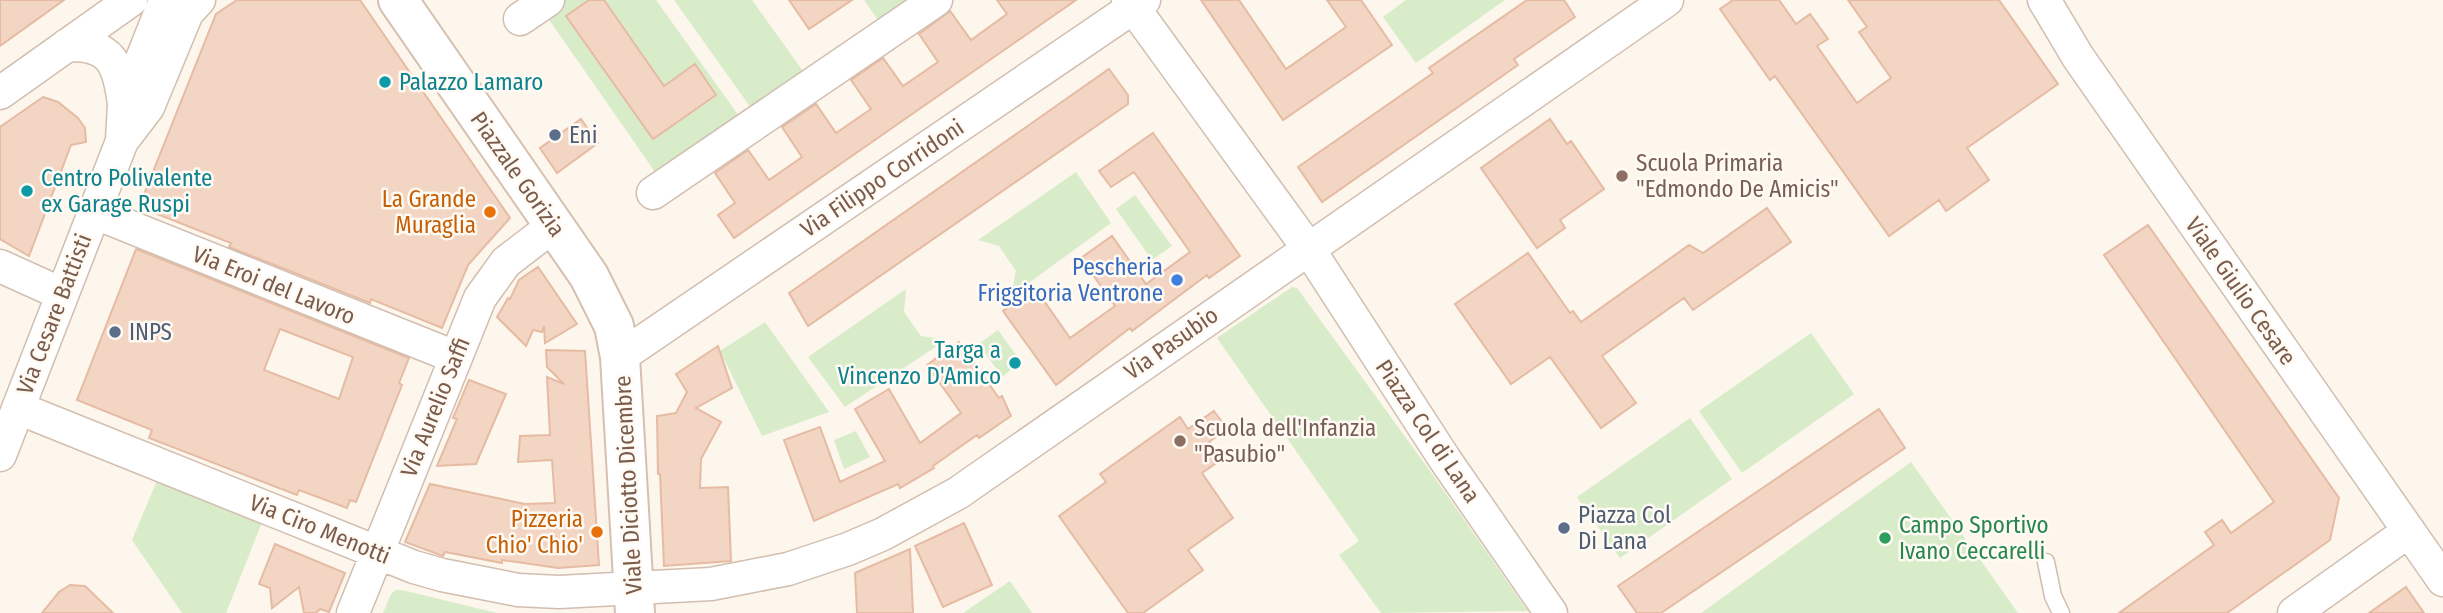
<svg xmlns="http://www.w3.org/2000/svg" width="2443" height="613" font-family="'Fira Sans Condensed',sans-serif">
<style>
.green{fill:#d8ecc9}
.building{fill:#f3d5c3;stroke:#e6bba3;stroke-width:2;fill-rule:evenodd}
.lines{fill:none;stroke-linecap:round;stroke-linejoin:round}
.lane-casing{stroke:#d1beb0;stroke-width:19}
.street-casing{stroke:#d1beb0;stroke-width:35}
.secondary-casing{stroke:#d6c0b0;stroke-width:42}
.lane{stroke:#fff;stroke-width:16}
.street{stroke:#fff;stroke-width:32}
.secondary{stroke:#fff;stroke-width:38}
.culture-dot{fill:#0f9aa8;stroke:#fffaf3;stroke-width:2.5}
.service-dot{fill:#5c6f8a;stroke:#fffaf3;stroke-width:2.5}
.education-dot{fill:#8d6e63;stroke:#fffaf3;stroke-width:2.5}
.food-dot{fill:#e8710a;stroke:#fffaf3;stroke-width:2.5}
.shop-dot{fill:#3f7fe0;stroke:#fffaf3;stroke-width:2.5}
.leisure-dot{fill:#2e9e5b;stroke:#fffaf3;stroke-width:2.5}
.labels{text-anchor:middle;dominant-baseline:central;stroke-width:5;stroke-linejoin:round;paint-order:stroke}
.culture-label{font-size:23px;fill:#0d838f;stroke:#fffaf3;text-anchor:start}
.service-label{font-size:23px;fill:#4e5e75;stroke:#fffaf3;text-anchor:start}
.education-label{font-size:23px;fill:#785e54;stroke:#fffaf3;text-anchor:start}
.street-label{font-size:23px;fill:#7a5c4d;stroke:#fffaf3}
.food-label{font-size:23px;fill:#c56008;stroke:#fffaf3;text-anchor:end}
.shop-label{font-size:23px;fill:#366cbe;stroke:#fffaf3;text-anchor:end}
.leisure-label{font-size:23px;fill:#27864d;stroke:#fffaf3;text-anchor:start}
</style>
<rect width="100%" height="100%" fill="#fdf6ec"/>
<!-- green -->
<path class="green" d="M559,0H656L744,123L662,182L543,11Z
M674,0H752L803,71L751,108Z
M864,0H913L880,23Z
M1406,0H1505L1416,63L1383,17Z
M1076,172L1111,223L1011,296L1016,271L999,246L978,240Z
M1135,195L1172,246L1152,260L1116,209Z
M1292,287L1297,288L1430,471L1528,611L1381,613L1339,555L1359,541L1217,338Z
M906,289L904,312L921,336L946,340L845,407L808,357Z
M765,322L829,412L762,436L720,351Z
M998,330L1021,362L1002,377L979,344Z
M1811,333L1854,394L1742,473L1699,411Z
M1690,418L1732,479L1620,558L1577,497Z
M856,431L870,457L844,469L834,440Z
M1911,462L2018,613H1701Z
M158,478L263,520L226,613H182L132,540Z
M1010,581L1032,613H963Z
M396,590H402L497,613H383L391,594Z"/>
<!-- building -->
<path class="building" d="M0,0H64L0,46Z
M237,0H360L510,218L468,265L442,328L371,299L370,303L229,247L231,243L139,207L216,14Z
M589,0H604L664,86L695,64L716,95L653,139L566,16Z
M789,0H852L809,29Z
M997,0H1076L734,238L718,215L735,203L715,173L748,150L769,180L802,157L782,127L816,104L836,133L871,109L851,80L883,58L903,86L938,62L919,34L950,11L971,40L1007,14Z
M1201,0H1239L1286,69L1346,27L1327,0H1361L1392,45L1283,120Z
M1527,0H1564L1575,17L1514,59L1518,65L1322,202L1298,167L1433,73L1429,68Z
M1733,0H1779L1796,24L1810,14L1828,39L1817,46L1857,103L1891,78L1859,32L1867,27L1848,0H1999L2058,84L1967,148L1989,180L1946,211L1939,200L1889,236L1775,76L1770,80L1720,9Z
M1109,69L1128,95V104L808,326L789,293Z
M43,97L58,102L78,118L85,128L86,142L71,145L29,256L0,239V127Z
M581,119L598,143L557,173L540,148Z
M1550,119L1567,144L1571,141L1604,189L1560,220L1565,228L1537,248L1481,168Z
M1153,133L1240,256L1209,278L1207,275L1132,331L1130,328L1056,385L1003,311L1035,288L1070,338L1115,306L1081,258L1112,236L1146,284L1190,252L1134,172L1111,187L1099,171Z
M1767,208L1791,242L1693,310L1684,298L1602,356L1636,403L1601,428L1550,357L1511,384L1455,304L1528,253L1570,313L1573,311L1581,322L1689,245L1703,253Z
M2148,225L2339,498L2330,540L2227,613H2119L2214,545L2205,532L2222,520L2231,533L2274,502L2104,255Z
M136,249L409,358L399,383L402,385L356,502L350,500L347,508L299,490L297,495L149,438L152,430L77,400ZM280,329L353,357L339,399L264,370Z
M538,267L577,324L545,343L544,326L542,332L533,330L526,346L497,317L508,298L510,299L519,280Z
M959,342L999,398L1002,396L1011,416L979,438L977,435L933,466L934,468L900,488L898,484L814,521L784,440L820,427L840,482L885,461L855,409L889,389L920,443L961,413L927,365Z
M718,346L732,388L696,408L721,422L701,459L700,488L728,487L731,561L664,566L660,474H658L657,416L676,413L687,392L676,374Z
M546,350L585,351L599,565L558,568L502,560V563L445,552L443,556L405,542L430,484L525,504L555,503L552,460L518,462L520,436L550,435L547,377L564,384L547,367Z
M469,380L506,394L476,464L437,466L457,419L453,418Z
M1879,409L1905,448L1661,613H1637L1618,586Z
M1214,411L1227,429L1209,442L1222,459L1202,473L1233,518L1188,550L1203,570L1143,613H1128L1059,516L1106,482L1100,474L1180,417L1188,429Z
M964,523L992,585L943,607L915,546Z
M275,544L345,573L329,612L320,609L316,613H304L299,587L272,608L270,588L259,584Z
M910,549L913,613H857L855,573Z
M70,585L85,586L113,613H42L59,592Z
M2406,587L2424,613H2369Z"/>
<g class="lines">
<defs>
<path id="lane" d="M2046,562L2053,596L2061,613"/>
<path id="street" d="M1128,0L1308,248L1444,458L1551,613
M2044,0L2078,57L2443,580
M520,19L548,0
M67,45C112,43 119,65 124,104
M0,93L131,0
M122,141L124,104L163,6L167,0
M653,193L936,0
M93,212L455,357
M0,266L62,294
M620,357L1144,0
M18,408L414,567L442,575L518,590L559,592L711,584L788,569L848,549L883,534L958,493L1667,0
M0,455L122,141L148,107L187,13L199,0
M353,613L480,298L506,262L553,226
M2294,613L2409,531"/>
<path id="secondary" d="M398,0L589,276L614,326L620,357L635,613"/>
</defs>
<!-- lane casing -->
<use href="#lane" class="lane-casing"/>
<!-- street casing -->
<use href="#street" class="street-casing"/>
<!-- secondary casing -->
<use href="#secondary" class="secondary-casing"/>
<!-- lane -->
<use href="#lane" class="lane"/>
<!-- street -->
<use href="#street" class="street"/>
<!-- secondary -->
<use href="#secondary" class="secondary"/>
</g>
<!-- markers -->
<g class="culture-dot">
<circle cx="385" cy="82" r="7"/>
<circle cx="27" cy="191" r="7"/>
<circle cx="1015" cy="363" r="7"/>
</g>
<g class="service-dot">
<circle cx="555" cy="135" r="7"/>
<circle cx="115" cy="332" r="7"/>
<circle cx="1564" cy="528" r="7"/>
</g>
<g class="education-dot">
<circle cx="1622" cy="176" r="7"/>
<circle cx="1180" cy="441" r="7"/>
</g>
<g class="food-dot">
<circle cx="490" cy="212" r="7"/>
<circle cx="597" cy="532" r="7"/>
</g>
<circle class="shop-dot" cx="1177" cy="280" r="7"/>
<circle class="leisure-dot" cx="1885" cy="538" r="7"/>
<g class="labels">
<!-- culture labels -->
<g class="culture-label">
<text x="399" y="82">Palazzo Lamaro</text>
<text x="41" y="178">Centro Polivalente<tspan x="41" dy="26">ex Garage Ruspi</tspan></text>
<text x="1001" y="350" text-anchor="end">Targa a<tspan x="1001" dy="26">Vincenzo D'Amico</tspan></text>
</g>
<!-- service labels -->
<g class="service-label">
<text x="569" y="135">Eni</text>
<text x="129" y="332">INPS</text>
<text x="1578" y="515">Piazza Col<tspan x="1578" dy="26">Di Lana</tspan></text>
</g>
<!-- education labels -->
<g class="education-label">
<text x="1636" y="163">Scuola Primaria<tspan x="1636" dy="26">"Edmondo De Amicis"</tspan></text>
<text x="1194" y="428">Scuola dell'Infanzia<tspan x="1194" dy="26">"Pasubio"</tspan></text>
</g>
<!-- street labels -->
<g class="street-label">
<text transform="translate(518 174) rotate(55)">Piazzale Gorizia</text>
<text transform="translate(882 178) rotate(-34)">Via Filippo Corridoni</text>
<text transform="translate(274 285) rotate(22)">Via Eroi del Lavoro</text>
<text transform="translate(2241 291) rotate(55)">Viale Giulio Cesare</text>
<text transform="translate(54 314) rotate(-69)">Via Cesare Battisti</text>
<text transform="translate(1171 343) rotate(-35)">Via Pasubio</text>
<text transform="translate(435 407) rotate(-68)">Via Aurelio Saffi</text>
<text transform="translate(1428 431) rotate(56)">Piazza Col di Lana</text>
<text transform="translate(628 485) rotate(-93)">Viale Diciotto Dicembre</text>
<text transform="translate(320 529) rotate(22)">Via Ciro Menotti</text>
</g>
<!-- food labels -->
<g class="food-label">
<text x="476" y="199">La Grande<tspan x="476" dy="26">Muraglia</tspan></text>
<text x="583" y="519">Pizzeria<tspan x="583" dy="26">Chio' Chio'</tspan></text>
</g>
<!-- shop labels -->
<g class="shop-label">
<text x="1163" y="267">Pescheria<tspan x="1163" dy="26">Friggitoria Ventrone</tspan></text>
</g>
<!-- leisure labels -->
<g class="leisure-label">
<text x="1899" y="525">Campo Sportivo<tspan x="1899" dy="26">Ivano Ceccarelli</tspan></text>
</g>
</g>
</svg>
